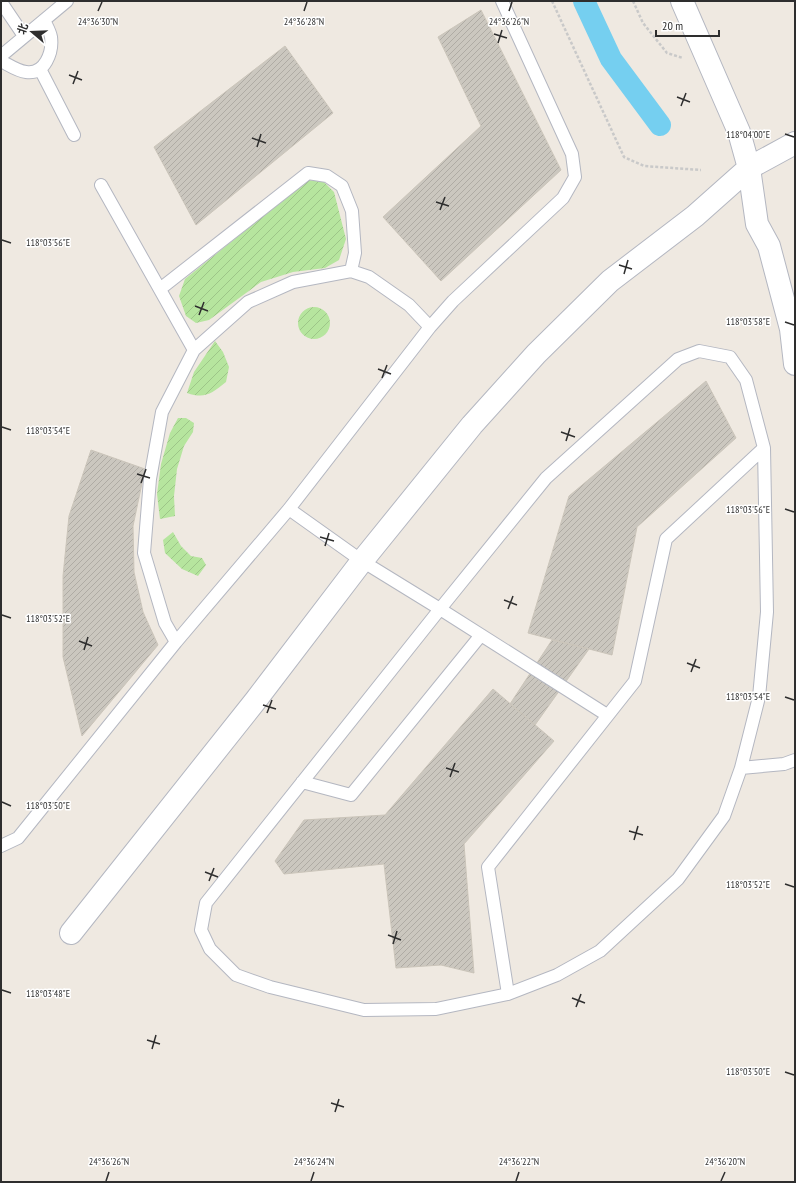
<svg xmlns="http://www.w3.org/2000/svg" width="796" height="1183" font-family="'PT Sans Narrow','Noto Sans SC',sans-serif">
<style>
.garden{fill:url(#garden-furrows)}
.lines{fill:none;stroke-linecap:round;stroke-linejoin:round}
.canal{stroke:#75cff0;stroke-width:22}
.building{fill:url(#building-hatch);stroke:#cbc5ba}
.lane-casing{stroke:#b4b7c1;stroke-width:14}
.street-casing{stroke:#b4b7c1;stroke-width:24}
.path{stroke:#c9c9c9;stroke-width:2.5;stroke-dasharray:3 2;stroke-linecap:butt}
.lane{stroke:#fff;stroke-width:12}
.street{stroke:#fff;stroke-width:22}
.ticks{fill:none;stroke:#2e2e2e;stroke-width:1.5}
.ticks-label{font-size:10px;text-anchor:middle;fill:#2e2e2e;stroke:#fff;stroke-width:3;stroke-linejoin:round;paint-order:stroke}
</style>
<defs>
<pattern id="garden-furrows" width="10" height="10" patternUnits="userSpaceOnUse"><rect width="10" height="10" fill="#b6e59e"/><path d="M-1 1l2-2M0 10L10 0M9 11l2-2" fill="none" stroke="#9dc588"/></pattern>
<pattern id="building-hatch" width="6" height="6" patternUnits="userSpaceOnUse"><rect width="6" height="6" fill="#cbc7bf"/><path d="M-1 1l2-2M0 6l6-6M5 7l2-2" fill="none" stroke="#afaba4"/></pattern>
</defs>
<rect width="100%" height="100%" fill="#efe9e1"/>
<!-- garden -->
<path class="garden" d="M308,180L324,182L334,192L346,239L339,260L325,268L293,272L261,282L209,320L196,323L186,316L179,296L185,279Z
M298 323a16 16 0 1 1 32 0a16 16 0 1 1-32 0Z
M215,341L223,352L229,367L226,382C211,394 205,399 187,393L194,372Z
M178,418H186L194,423L193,432L184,446L177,469L174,496L175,516L160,519L157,494L161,464L170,433Z
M173,532L181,546L191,556L202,558L206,565L198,576L182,569L165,553L163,540Z"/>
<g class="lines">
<!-- canal -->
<path class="canal" d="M584,1L611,59L660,125"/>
</g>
<!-- building -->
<path class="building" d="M481,10L561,170L441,281L383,217L481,126L438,37Z
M285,46L333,113L196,225L154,147Z
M706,381L736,438L637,527L612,655L528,633L569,496Z
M91,450L145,469L133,526L134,572L143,612L158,645L82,736L63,657V576L69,516Z
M552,640L589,649L535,725L510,704Z
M493,689L554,741L464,844L474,973L441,965L396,968L384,864L284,874L275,861L304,820L385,815Z"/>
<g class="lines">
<defs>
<path id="lane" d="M1,2L24,36
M1,56L67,1
M1,61C9,65 17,71 26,72C45,75 53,52 51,37C50,31 46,25 44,20
M40,69L74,135
M101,185L194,350
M160,289L308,173L327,176L342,186L352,211L355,253L351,271L369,277L409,305L430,327
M699,351L730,357L746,380L764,448L767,612L759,697L741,768L724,816L678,879L600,951L557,975L508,994L436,1009L364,1010L270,987L236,975L210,949L201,930L206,903L440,609L546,478L678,359Z
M289,509L362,561L440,609L607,715
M176,642L165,623L144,553L150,479L162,412L194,350L248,302L293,282L351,271
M741,768L784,764L795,760
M302,782L351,795L481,635
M1,846L18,838L176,642L289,509L430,327L453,301L563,198L575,177L572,154L502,1
M508,994L488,867L635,681L666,539L764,448"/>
<path id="street" d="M682,1L739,132L749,168L757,224L769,246L791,329L795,364
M71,933L256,700L362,561L472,425L536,354L610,281L695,216L749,168L795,143"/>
</defs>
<!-- lane casing -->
<use href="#lane" class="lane-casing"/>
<!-- street casing -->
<use href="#street" class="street-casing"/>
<!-- path -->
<path class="path" d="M552,1L624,157L644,166L701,170
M633,1L643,23L667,53L683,58"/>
<!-- lane -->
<use href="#lane" class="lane"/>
<!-- street -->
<use href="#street" class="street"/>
</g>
<!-- ticks -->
<path class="ticks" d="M98,11L102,2M304,11L307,2M509,11L512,2M494,34L507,38M498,43L502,30M69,75L82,80M73,84L78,71M677,97L690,102M681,106L686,93M785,134L794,137M252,138L266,143M257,147L261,134M436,202L449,206M440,210L445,197M2,240L11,243M619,265L632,269M624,274L628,260M195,306L208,311M199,315L204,302M785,322L794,325M378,369L391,374M382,378L387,365M2,427L11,430M561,432L575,437M566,441L570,428M137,474L150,478M141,483L146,469M785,509L794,512M320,537L334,541M325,546L329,533M504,600L517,605M508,609L513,596M2,615L11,618M79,641L92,646M84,650L88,637M687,663L700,668M691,672L696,659M785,697L794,700M263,705L276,709M267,713L272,700M446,768L459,772M450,777L455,763M2,802L11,806M629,831L643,835M634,840L638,826M205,872L218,877M209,881L214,868M785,884L794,887M388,935L401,940M393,944L397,931M2,990L11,993M572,998L585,1003M576,1007L581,994M147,1040L160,1044M152,1049L156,1035M785,1072L794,1075M331,1103L344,1107M335,1112L339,1099M106,1181L109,1172M311,1181L314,1172M516,1181L519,1172M721,1181L725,1172"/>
<g class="ticks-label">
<text x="98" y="25">24°36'30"N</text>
<text x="304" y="25">24°36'28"N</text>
<text x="509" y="25">24°36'26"N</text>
<text x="748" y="138">118°04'00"E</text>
<text x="48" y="246">118°03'56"E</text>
<text x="748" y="325">118°03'58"E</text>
<text x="48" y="434">118°03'54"E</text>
<text x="748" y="513">118°03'56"E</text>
<text x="48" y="622">118°03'52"E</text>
<text x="748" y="700">118°03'54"E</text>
<text x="48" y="809">118°03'50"E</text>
<text x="748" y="888">118°03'52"E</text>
<text x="48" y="997">118°03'48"E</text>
<text x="748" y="1075">118°03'50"E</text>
<text x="109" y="1165">24°36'26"N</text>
<text x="314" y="1165">24°36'24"N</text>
<text x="519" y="1165">24°36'22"N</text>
<text x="725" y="1165">24°36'20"N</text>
</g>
<!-- border -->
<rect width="796" height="1183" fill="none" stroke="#2e2e2e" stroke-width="4"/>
<!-- north arrow -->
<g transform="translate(32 32) rotate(289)" stroke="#ffffff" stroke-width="3" paint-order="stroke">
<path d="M0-3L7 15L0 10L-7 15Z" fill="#2e2e2e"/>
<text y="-6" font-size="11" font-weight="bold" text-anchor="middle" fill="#2e2e2e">北</text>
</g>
<!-- scale -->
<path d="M656 30v6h63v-6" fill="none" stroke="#2e2e2e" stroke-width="2"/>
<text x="662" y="30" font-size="12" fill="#2e2e2e" stroke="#ffffff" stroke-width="3" paint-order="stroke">20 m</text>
</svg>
